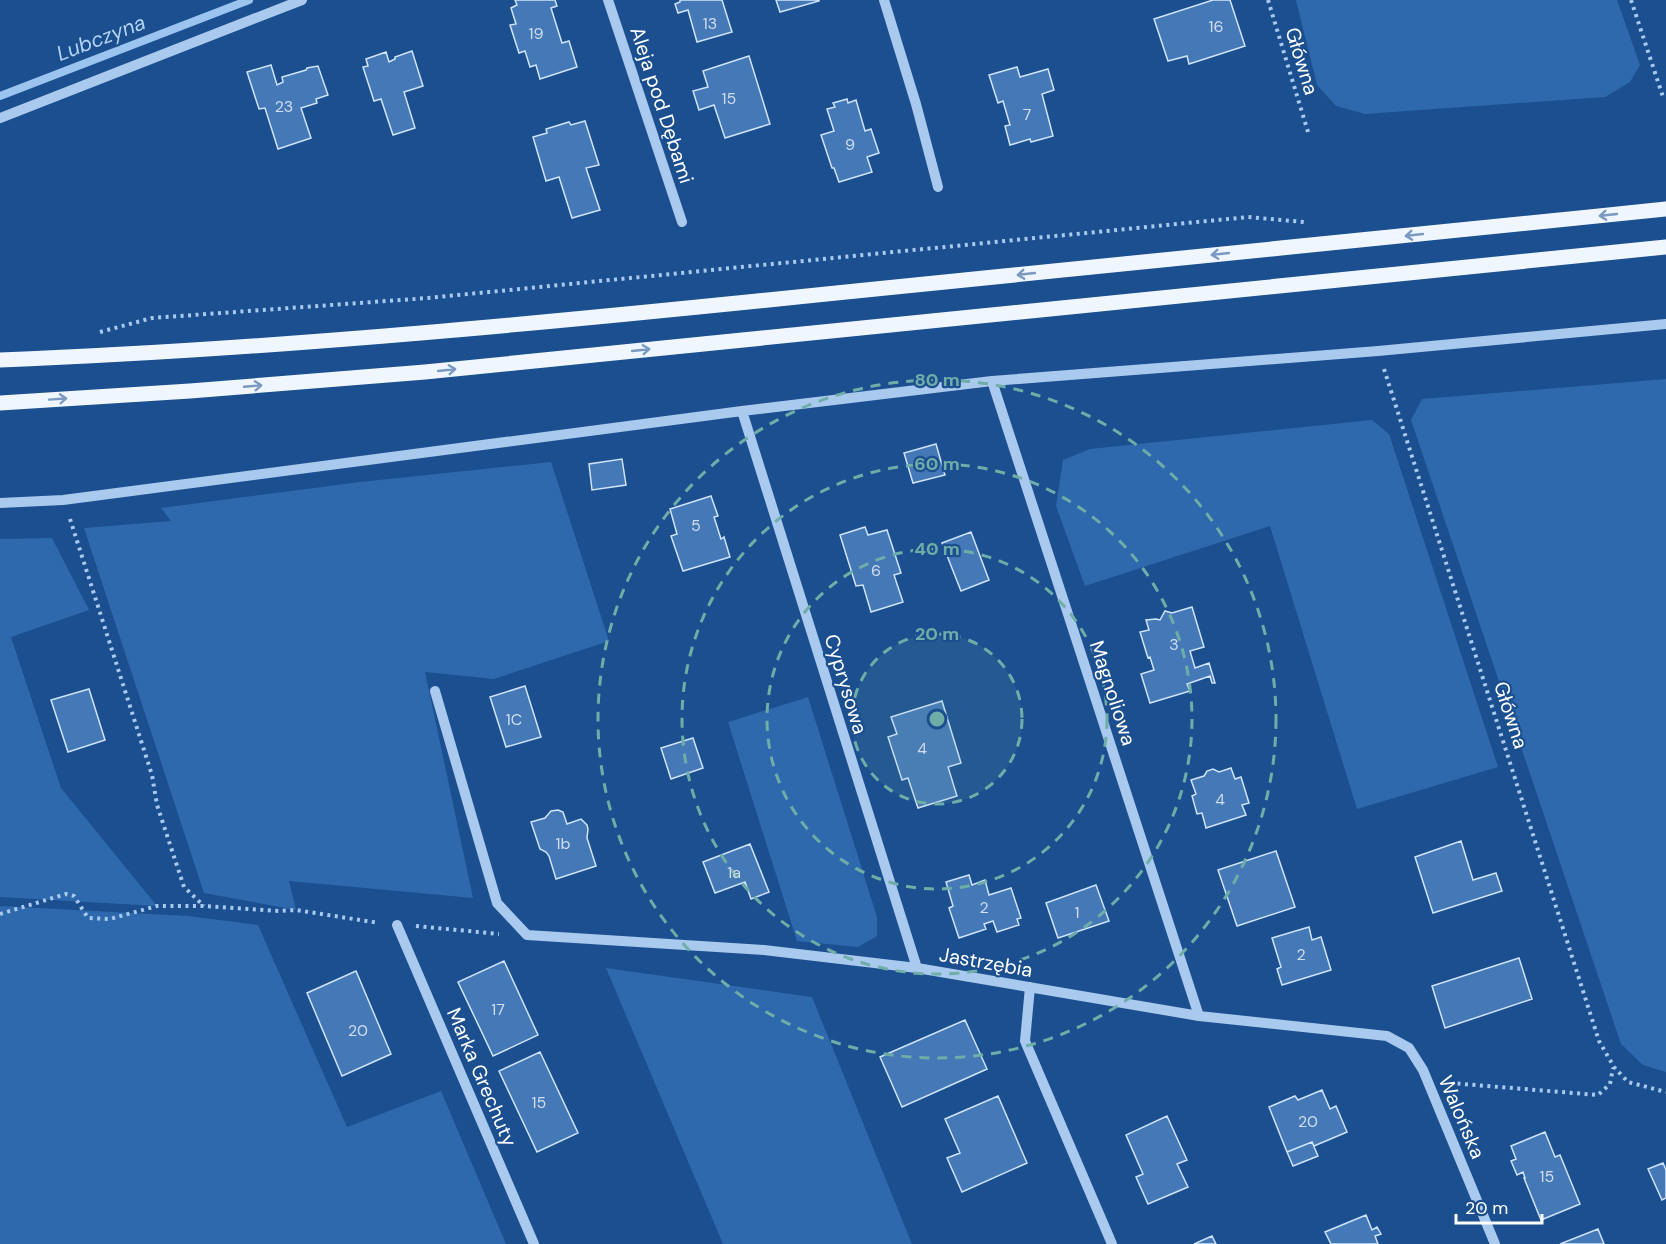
<svg xmlns="http://www.w3.org/2000/svg" width="1666" height="1244" font-family="'DM Sans',sans-serif">
<style>
.green{fill:#2e69ad}
.lines{fill:none;stroke-linecap:round;stroke-linejoin:round}
.stream{stroke:#9cc4f0;stroke-width:8}
.building{fill:#4478b7;stroke:#cfe3fa;stroke-width:1.5}
.path{stroke:#a9c9ee;stroke-width:4;stroke-dasharray:3 4.5;stroke-linecap:butt}
.minor{stroke:#a9c9ee;stroke-width:10}
.major{stroke:#f0f6ff;stroke-width:15}
.oneway{stroke:#7b9ac1}
.ring{fill:none;stroke:#6fada8;stroke-width:3;stroke-dasharray:10 8}
.labels{text-anchor:middle;dominant-baseline:central;stroke-width:4.5;stroke-linejoin:round;paint-order:stroke}
.number-label{font-size:16px;fill:#d0dded}
.street-label{font-size:20px;fill:#fff;stroke:#1b4f8f}
.water-label{font-size:21px;font-style:italic;fill:#b5d3f5;stroke:#1b4f8f}
.centre{fill:#6fada8;stroke:#1b4f8f;stroke-width:3}
.ring-label{font-size:18px;text-anchor:middle;font-weight:bold;fill:#6fada8;stroke:#1b4f8f;stroke-width:4.5;stroke-linejoin:round;paint-order:stroke}
</style>
<rect width="100%" height="100%" fill="#1b4f8f"/>
<!-- green -->
<path class="green" d="M1296,0H1617L1640,65L1630,82L1605,97L1365,114L1336,106L1317,85Z
M1666,379V1072L1643,1065L1621,1044L1411,420L1422,399Z
M1372,420L1389,434L1498,767L1357,809L1270,526L1085,586L1056,506L1063,460L1090,449Z
M551,462L609,641L494,679L425,672L473,898L289,881L296,910L204,893L84,528L171,521L161,508L360,482Z
M52,538L89,610L11,637L61,788L157,906L0,897V539Z
M808,697L877,917V936L858,947L797,941L728,722Z
M0,906L188,916L258,925L347,1127L441,1091L506,1244H0Z
M606,968L812,997L912,1244H723Z"/>
<g class="lines">
<!-- stream -->
<path class="stream" d="M0,96L249,0"/>
</g>
<!-- building -->
<path class="building" d="M515,0H555L557,6L551,8L562,43L569,41L577,67L540,79L536,65L530,67L525,51L519,53L510,25L516,24L511,8L517,5Z
M680,0H722L732,32L697,42L688,10L678,13L675,4L680,2Z
M776,0H819V1L780,12Z
M1213,0H1230L1245,46L1189,64L1187,56L1168,61L1154,19Z
M412,51L423,86L404,92L415,128L393,135L381,99L374,101L363,67L368,66L366,59L386,52L389,62L395,59V57Z
M749,56L770,124L725,138L714,105L699,110L693,91L708,87L703,71Z
M271,65L277,85L283,82L282,77L306,70L307,68L318,66L328,95L316,99L317,103L301,108L311,138L278,149L265,108L259,109L247,72Z
M1017,67L1020,77L1048,69L1054,90L1042,94L1053,136L1031,142L1030,139L1010,145L1005,126L1010,125L1003,101L998,103L989,75Z
M847,99L848,103L856,100L865,131L871,129L879,153L867,157L872,172L839,182L834,168H832L821,135L834,131L827,109L835,107L833,103Z
M585,121L599,165L586,168L600,210L572,218L559,177L546,181L533,137L547,133L546,129L569,122L571,125Z
M936,444L945,475L913,483L904,453Z
M622,459L626,485L592,490L589,464Z
M711,496L718,516L714,517L721,539L724,537L730,557L683,571L671,536L677,534L670,509Z
M865,527L868,535L887,530L901,573L894,575L903,602L871,612L863,585L856,586L840,535Z
M971,532L989,580L961,591L942,543Z
M1192,607L1204,647L1190,651L1195,668L1209,663L1215,683H1212L1210,676L1187,684L1190,691L1150,703L1141,674L1154,670L1150,657L1148,658L1140,632L1149,630L1146,620L1156,619L1160,620L1165,611L1172,613Z
M525,686L541,737L506,747L490,697Z
M89,689L105,740L68,752L51,700Z
M942,701L961,763L948,767L957,796L918,808L908,778L902,780L888,737L897,734L891,717Z
M693,738L703,768L671,779L661,748Z
M1231,768L1235,779L1241,777L1249,803L1242,805L1246,815L1206,828L1202,813L1197,814L1192,796L1196,794L1191,780L1204,776L1207,771L1213,769L1219,772Z
M558,810L563,812L567,824L581,819L587,825L588,829L587,838L596,866L556,879L549,856L546,852L540,849L531,822L545,818L551,811Z
M1461,841L1473,880L1496,873L1502,891L1433,913L1415,857Z
M750,844L769,892L751,899L745,882L715,893L703,862Z
M1276,851L1295,907L1237,926L1218,870Z
M969,875L972,885L985,880L989,895L1011,888L1021,918L1017,919L1019,925L997,932L993,921L984,924L986,929L959,938L949,908L953,906L946,882Z
M1096,885L1109,921L1058,938L1046,903Z
M1309,927L1312,940L1321,937L1331,970L1282,985L1277,969L1281,967L1272,938Z
M1519,958L1532,999L1445,1028L1432,986Z
M504,961L538,1035L493,1056L458,982Z
M356,971L391,1054L342,1076L307,993Z
M965,1020L987,1069L902,1107L880,1057Z
M540,1052L578,1133L537,1152L499,1071Z
M1322,1090L1330,1109L1336,1106L1347,1132L1314,1146L1312,1142L1287,1152L1269,1107L1295,1096L1298,1100Z
M998,1096L1027,1163L962,1192L947,1158L960,1153L945,1119Z
M1167,1116L1187,1160L1177,1164L1188,1187L1148,1204L1136,1177L1143,1174L1126,1135Z
M1545,1132L1555,1157L1560,1155L1580,1204L1541,1220L1524,1178H1525L1523,1172L1517,1175L1511,1161L1516,1159L1511,1146Z
M1312,1142L1318,1156L1293,1166L1287,1152Z
M1663,1163L1666,1170V1198L1662,1200L1648,1169Z
M1366,1215L1372,1230L1377,1227L1381,1234L1375,1236L1378,1244H1331L1325,1232Z
M1598,1229L1604,1244H1560Z
M1212,1236L1216,1244H1194Z"/>
<g class="lines">
<!-- path -->
<path class="path" d="M1268,0L1308,132
M1631,0L1663,97
M100,332L152,318L428,298L1248,217L1304,222
M1384,369L1599,1041L1614,1067L1628,1082L1666,1092
M70,519L152,775L157,805L184,887L204,906
M0,914L66,894L74,896L88,918L110,919L157,906H204L279,911L296,910L379,923
M416,926L499,934
M1450,1083L1598,1095L1610,1084L1613,1068"/>
<!-- minor -->
<path class="minor" d="M608,0L682,222
M884,0L916,104L938,187
M0,118L302,0
M992,381L1199,1016
M742,411L917,968
M0,503L63,500L742,411L992,381L1378,351L1666,324
M435,691L497,903L527,935L764,950L917,968L1199,1016L1387,1036L1409,1048L1423,1070L1495,1244
M397,925L534,1244
M1030,987L1025,1041L1112,1244"/>
<!-- major -->
<path class="major" d="M0,360C283,349 565,321 846,292C1120,264 1393,237 1666,209
M0,403L190,391L425,372L1666,247"/>
</g>
<!-- one-way arrows -->
<defs><path id="oneway-shaft" d="M-6 0H5M1.5-3L5.5 0L1.5 3" fill="none" stroke-width="1.6" stroke-linecap="round" stroke-linejoin="round" transform="scale(1.5)"/></defs>
<g class="oneway">
<use href="#oneway-shaft" transform="translate(1608 215) rotate(174)"/>
<use href="#oneway-shaft" transform="translate(1414 235) rotate(174)"/>
<use href="#oneway-shaft" transform="translate(1220 254) rotate(174)"/>
<use href="#oneway-shaft" transform="translate(1026 274) rotate(174)"/>
<use href="#oneway-shaft" transform="translate(641 350) rotate(-6)"/>
<use href="#oneway-shaft" transform="translate(447 370) rotate(-6)"/>
<use href="#oneway-shaft" transform="translate(253 386) rotate(-5)"/>
<use href="#oneway-shaft" transform="translate(58 399) rotate(-4)"/>
</g>
<!-- distance rings -->
<circle cx="937" cy="719" r="85" fill="#6fada8" fill-opacity=".12"/>
<g class="ring">
<circle cx="937" cy="719" r="85"/>
<circle cx="937" cy="719" r="170"/>
<circle cx="937" cy="719" r="255"/>
<circle cx="937" cy="719" r="339"/>
</g>
<g class="labels">
<!-- number labels -->
<g class="number-label">
<text x="710" y="23">13</text>
<text x="1216" y="26">16</text>
<text x="536" y="33">19</text>
<text x="729" y="98">15</text>
<text x="284" y="106">23</text>
<text x="1027" y="114">7</text>
<text x="850" y="144">9</text>
<text x="696" y="525">5</text>
<text x="876" y="570">6</text>
<text x="1174" y="644">3</text>
<text x="514" y="719">1C</text>
<text x="922" y="748">4</text>
<text x="1220" y="799">4</text>
<text x="563" y="843">1b</text>
<text x="734" y="872">1a</text>
<text x="984" y="907">2</text>
<text x="1077" y="912">1</text>
<text x="1301" y="954">2</text>
<text x="498" y="1009">17</text>
<text x="358" y="1030">20</text>
<text x="539" y="1102">15</text>
<text x="1308" y="1121">20</text>
<text x="1547" y="1176">15</text>
</g>
<!-- street labels -->
<g class="street-label">
<text transform="translate(1302 61) rotate(73)">Główna</text>
<text transform="translate(662 105) rotate(72)">Aleja pod Dębami</text>
<text transform="translate(846 684) rotate(73)">Cyprysowa</text>
<text transform="translate(1113 693) rotate(72)">Magnoliowa</text>
<text transform="translate(1511 715) rotate(72)">Główna</text>
<text transform="translate(986 962) rotate(10)">Jastrzębia</text>
<text transform="translate(482 1077) rotate(67)">Marka Grechuty</text>
<text transform="translate(1462 1117) rotate(67)">Walońska</text>
</g>
<!-- water labels -->
<g class="water-label">
<text transform="translate(101 38) rotate(-21)">Lubczyna</text>
</g>
</g>
<circle cx="937" cy="719" r="9" class="centre"/>
<g class="ring-label">
<text x="937" y="386">80 m</text>
<text x="937" y="470">60 m</text>
<text x="937" y="555">40 m</text>
<text x="937" y="640">20 m</text>
</g>
<!-- scale -->
<path d="M1456 1214v9h86v-9" fill="none" stroke="#ffffff" stroke-width="3"/>
<text x="1465" y="1214" font-size="18" fill="#ffffff" stroke="#1b4f8f" stroke-width="4.5" paint-order="stroke">20 m</text>
</svg>
